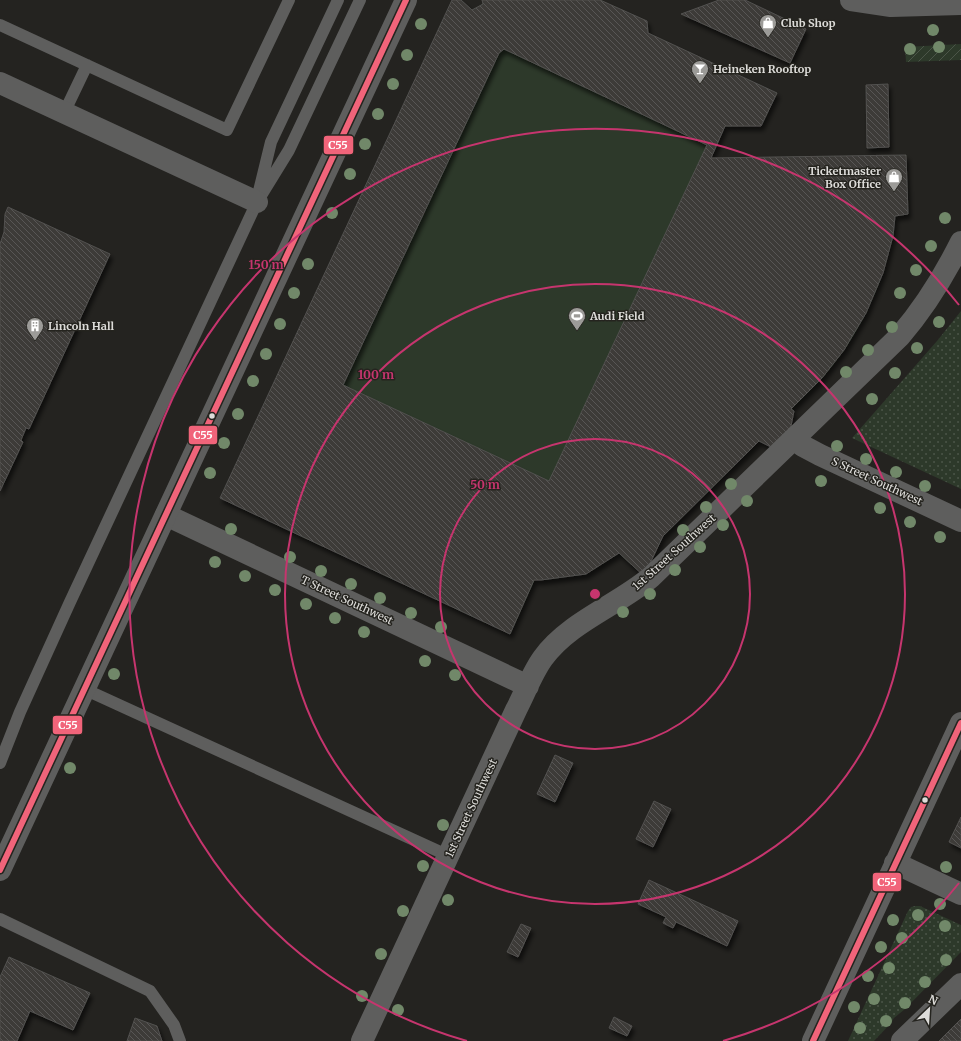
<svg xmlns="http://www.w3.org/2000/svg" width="961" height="1041" font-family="Merriweather,serif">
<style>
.grass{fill:url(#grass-dots)}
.garden{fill:url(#garden-furrows)}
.pitch{fill:#2d392a}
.building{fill:url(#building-back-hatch);stroke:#52514f;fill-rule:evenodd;filter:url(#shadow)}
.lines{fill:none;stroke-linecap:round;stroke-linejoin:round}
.service{stroke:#5e5e5d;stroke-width:12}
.minor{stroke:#5e5e5d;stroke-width:22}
.tertiary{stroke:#5e5e5d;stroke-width:22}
.bus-1-casing{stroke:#25241f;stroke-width:9}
.bus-1{stroke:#f1647a;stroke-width:6}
.tree{fill:#718869}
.ring{fill:none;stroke:#c6356e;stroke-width:2}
.bus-dot{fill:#dddcd9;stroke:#25241f;stroke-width:1.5}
.labels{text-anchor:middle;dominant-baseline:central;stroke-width:3;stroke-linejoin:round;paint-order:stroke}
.poi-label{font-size:11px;font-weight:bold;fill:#dddcd9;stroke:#25241f;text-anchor:start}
.street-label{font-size:11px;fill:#dddcd9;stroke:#25241f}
.centre{fill:#c6356e;stroke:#25241f;stroke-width:2}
.ring-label{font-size:12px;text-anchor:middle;font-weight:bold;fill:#c6356e;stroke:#25241f;stroke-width:3;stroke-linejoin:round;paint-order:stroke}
.line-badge{stroke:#25241f;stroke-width:1.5}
.badge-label{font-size:11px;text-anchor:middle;font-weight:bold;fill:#fff}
</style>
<defs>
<pattern id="grass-dots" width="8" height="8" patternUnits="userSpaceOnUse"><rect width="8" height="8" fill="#2d392a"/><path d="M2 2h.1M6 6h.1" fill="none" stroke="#4b5548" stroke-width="1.8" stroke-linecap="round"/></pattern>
<pattern id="garden-furrows" width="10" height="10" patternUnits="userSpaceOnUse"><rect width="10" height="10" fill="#2d392a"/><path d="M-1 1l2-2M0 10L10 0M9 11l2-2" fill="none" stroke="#4b5548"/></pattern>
<pattern id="building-back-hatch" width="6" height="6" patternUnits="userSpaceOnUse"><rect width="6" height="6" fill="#3c3a38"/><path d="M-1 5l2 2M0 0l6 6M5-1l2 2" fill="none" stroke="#585654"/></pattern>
<filter id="shadow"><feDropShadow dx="2.5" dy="4.5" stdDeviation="2" flood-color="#0009"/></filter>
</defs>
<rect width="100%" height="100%" fill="#242320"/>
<!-- grass -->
<path class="grass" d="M961,311V489L852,438L937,341Z
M915,906H920L961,925V952L905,1009L894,1018L891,1023L874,1041H848L908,911L911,907Z"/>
<!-- garden -->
<path class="garden" d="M961,44V60L906,62L905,47Z"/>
<!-- pitch -->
<path class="pitch" d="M483,4L647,21L648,33L777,93L761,126L725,127L711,158L906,155L908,214L895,216C889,275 862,334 822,379C812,389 802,399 792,409L794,411L791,426L759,441L663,536L644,576L618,553L586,574L541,580H535L510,634L220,498L280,372L472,10Z"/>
<!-- building -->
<path class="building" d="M452,0H461L472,10L483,4L482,0H600L647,21L648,33L777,93L761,126H725L711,158L906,155L908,214L895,216L893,236L883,273L866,313L844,350L822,378L791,409L794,411L791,426L777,450L759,441L663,536L644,576L619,553L586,574L541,580H534L510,634L220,498ZM504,49L707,145L549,481L343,385L499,53Z
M719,0H745L806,29L790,63L681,14Z
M888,84L889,147L867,148L866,85Z
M8,207L110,254L29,429L26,428L21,440L23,442L0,491V244L4,232L5,214Z
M555,755L573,763L555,802L537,794Z
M654,801L671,809L653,847L636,839Z
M961,817V848L949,842Z
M649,880L738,921L727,946L676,922L673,928L663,923L666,917L638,904Z
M521,924L531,928L518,957L507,952Z
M9,957L90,993L73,1030L30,1011L17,1041H0V977Z
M614,1017L632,1026L627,1036L609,1028Z
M135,1018L157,1026L162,1041H127Z
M961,1019V1041H939Z"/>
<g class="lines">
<!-- service -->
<path class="service" d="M0,25L227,130L289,0
M64,113L87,65
M259,191L271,142L338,0
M84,689L449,856
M0,763L20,712L70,602L257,202L289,150L360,0
M0,919L150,991L174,1025L180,1041"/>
<!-- minor -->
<path class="minor" d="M0,83L257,202
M794,439L803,446L820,455L961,521
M166,515L528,686
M895,863L961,894
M362,1041L516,710C525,693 532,673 543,658C569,622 618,605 651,577L900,336C925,307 944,276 961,242
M813,1041L961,723
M902,1041L961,984"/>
<!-- tertiary -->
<path class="tertiary" d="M851,0L891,6L961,4
M0,870L406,0"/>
<defs>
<path id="bus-1" d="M0,870L406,0
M813,1041L961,723"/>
</defs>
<!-- bus-1 casing -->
<use href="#bus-1" class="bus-1-casing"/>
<!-- bus-1 -->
<use href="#bus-1" class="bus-1"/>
</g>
<!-- trees -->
<g class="tree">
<circle cx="421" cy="24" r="6"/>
<circle cx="933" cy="30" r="6"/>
<circle cx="939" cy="47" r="6"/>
<circle cx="910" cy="49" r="6"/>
<circle cx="407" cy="55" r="6"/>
<circle cx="393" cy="84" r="6"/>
<circle cx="378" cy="114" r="6"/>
<circle cx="365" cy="144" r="6"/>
<circle cx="350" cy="174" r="6"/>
<circle cx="332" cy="213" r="6"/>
<circle cx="945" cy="218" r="6"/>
<circle cx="931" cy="246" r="6"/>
<circle cx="308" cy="264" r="6"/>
<circle cx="916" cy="270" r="6"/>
<circle cx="294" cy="293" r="6"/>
<circle cx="900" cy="293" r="6"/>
<circle cx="939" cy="322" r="6"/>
<circle cx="280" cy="324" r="6"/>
<circle cx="892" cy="327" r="6"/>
<circle cx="917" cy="348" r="6"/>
<circle cx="868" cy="350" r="6"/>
<circle cx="266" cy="354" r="6"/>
<circle cx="846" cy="372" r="6"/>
<circle cx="895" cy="373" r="6"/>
<circle cx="253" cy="381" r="6"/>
<circle cx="872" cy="399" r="6"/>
<circle cx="238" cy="414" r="6"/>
<circle cx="224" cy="443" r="6"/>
<circle cx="837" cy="446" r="6"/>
<circle cx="866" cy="459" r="6"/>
<circle cx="896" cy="472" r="6"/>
<circle cx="210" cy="473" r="6"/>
<circle cx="821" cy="481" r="6"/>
<circle cx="731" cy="484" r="6"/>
<circle cx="925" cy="486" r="6"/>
<circle cx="747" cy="501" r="6"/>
<circle cx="706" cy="507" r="6"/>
<circle cx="880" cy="508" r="6"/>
<circle cx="910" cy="522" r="6"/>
<circle cx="723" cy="525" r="6"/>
<circle cx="231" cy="529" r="6"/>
<circle cx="683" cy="530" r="6"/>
<circle cx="940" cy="537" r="6"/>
<circle cx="700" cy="547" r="6"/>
<circle cx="290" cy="557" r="6"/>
<circle cx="215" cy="562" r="6"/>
<circle cx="675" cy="570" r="6"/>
<circle cx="321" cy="571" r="6"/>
<circle cx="245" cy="576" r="6"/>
<circle cx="351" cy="584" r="6"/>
<circle cx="275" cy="590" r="6"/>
<circle cx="650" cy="594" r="6"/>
<circle cx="380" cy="598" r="6"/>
<circle cx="306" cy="604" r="6"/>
<circle cx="623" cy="612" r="6"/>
<circle cx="411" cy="613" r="6"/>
<circle cx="335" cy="618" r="6"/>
<circle cx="441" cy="627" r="6"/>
<circle cx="364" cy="632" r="6"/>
<circle cx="425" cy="661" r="6"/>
<circle cx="114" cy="674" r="6"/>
<circle cx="455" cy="675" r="6"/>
<circle cx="70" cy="768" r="6"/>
<circle cx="443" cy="825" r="6"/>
<circle cx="423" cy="866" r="6"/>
<circle cx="946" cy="867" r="6"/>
<circle cx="448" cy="900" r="6"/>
<circle cx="940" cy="904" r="6"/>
<circle cx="403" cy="911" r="6"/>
<circle cx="918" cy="915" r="6"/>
<circle cx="893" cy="920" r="6"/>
<circle cx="945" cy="926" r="6"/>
<circle cx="902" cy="938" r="6"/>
<circle cx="881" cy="947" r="6"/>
<circle cx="381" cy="954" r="6"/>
<circle cx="946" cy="960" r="6"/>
<circle cx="889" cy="968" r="6"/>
<circle cx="868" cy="976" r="6"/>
<circle cx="925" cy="982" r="6"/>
<circle cx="362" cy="996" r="6"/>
<circle cx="874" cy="999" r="6"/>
<circle cx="905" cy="1003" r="6"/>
<circle cx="854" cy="1007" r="6"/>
<circle cx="398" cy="1010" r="6"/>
<circle cx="886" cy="1021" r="6"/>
<circle cx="860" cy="1028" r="6"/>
</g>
<!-- distance rings -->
<g class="ring">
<circle cx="595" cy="594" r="155"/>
<circle cx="595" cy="594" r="310"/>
<path d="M959 883A465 465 0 0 1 723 1041M467 1041A465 465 0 1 1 959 305"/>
</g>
<!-- icons -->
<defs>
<symbol id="shop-pin" viewBox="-11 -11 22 30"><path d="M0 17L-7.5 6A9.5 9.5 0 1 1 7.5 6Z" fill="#9c9b98" stroke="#25241f"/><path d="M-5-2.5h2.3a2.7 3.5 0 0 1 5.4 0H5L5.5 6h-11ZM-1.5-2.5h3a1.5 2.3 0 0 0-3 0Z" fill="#fff"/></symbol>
<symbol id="bar-pin" viewBox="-11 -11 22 30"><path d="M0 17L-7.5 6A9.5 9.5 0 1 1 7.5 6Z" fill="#9c9b98" stroke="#25241f"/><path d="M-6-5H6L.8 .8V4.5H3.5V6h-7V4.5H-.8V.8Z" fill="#fff"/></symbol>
<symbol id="stadium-pin" viewBox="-11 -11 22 30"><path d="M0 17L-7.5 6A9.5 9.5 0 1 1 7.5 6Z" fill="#9c9b98" stroke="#25241f"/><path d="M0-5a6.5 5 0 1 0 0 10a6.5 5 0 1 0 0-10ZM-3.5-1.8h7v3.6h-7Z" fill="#fff"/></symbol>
<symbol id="building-pin" viewBox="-11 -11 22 30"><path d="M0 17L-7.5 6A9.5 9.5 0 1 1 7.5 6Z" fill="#9c9b98" stroke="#25241f"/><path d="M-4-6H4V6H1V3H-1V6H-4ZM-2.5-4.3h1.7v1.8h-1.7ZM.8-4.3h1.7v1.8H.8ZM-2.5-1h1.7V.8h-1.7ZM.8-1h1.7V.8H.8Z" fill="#fff"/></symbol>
</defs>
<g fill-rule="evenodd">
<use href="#shop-pin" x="758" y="13" width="20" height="27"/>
<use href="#bar-pin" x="690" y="59" width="20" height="27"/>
<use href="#shop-pin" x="884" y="167" width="20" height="27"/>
<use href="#stadium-pin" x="567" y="306" width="20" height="27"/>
<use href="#building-pin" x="25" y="316" width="20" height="27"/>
</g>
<!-- markers -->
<g class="bus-dot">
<circle cx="212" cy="416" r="3.5"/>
<circle cx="925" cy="800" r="3.5"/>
</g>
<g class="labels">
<!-- poi labels -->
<g class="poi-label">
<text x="781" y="23">Club Shop</text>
<text x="713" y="69">Heineken Rooftop</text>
<text x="881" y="171" text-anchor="end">Ticketmaster<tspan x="881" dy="13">Box Office</tspan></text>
<text x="590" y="316">Audi Field</text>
<text x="48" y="326">Lincoln Hall</text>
</g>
<!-- street labels -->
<g class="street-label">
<text transform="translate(877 481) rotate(25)">S Street Southwest</text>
<text transform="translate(674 552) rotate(-42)">1st Street Southwest</text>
<text transform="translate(347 600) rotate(25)">T Street Southwest</text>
<text transform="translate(471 808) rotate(-65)">1st Street Southwest</text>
</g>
</g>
<circle cx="595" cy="594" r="6" class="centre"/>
<g class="ring-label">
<text x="266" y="269">150 m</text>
<text x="376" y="379">100 m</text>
<text x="485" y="489">50 m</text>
</g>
<g class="line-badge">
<rect x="323" y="135" width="31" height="20" rx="4" fill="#f1647a"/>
<rect x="188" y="425" width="30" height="20" rx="4" fill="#f1647a"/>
<rect x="52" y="715" width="31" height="20" rx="4" fill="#f1647a"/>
<rect x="872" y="872" width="30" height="20" rx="4" fill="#f1647a"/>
</g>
<g class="badge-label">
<text x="338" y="149">C55</text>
<text x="203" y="439">C55</text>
<text x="68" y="729">C55</text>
<text x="887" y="886">C55</text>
</g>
<!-- north arrow -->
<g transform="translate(929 1009) rotate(25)" stroke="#25241f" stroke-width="3" paint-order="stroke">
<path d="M0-3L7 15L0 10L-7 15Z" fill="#dddcd9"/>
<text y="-6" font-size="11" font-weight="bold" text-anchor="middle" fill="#dddcd9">N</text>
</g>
</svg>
